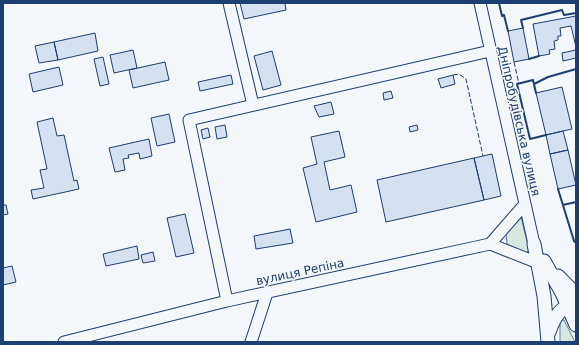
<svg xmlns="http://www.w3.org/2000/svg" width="579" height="345" font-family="'DejaVu Sans',sans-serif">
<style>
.green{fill:#d7e8df;stroke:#687fa3}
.building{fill:#d5e0f0;stroke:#1d3f73}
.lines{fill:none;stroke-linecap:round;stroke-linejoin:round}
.minor-casing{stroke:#1d3f73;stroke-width:13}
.major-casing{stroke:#1d3f73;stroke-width:15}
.minor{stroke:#f4f7fb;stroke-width:11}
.major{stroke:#f4f7fb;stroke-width:13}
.fence{stroke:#1d3f73;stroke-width:1;stroke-dasharray:5 2;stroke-linecap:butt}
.wall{stroke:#1d3f73;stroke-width:2}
.labels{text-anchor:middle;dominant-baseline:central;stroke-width:3;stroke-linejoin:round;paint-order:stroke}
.street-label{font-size:12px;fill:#1d3f73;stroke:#f4f7fb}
</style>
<rect width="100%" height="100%" fill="#f4f7fb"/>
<!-- green -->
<path class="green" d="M521,217L529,250L526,253L507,244L506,232Z
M564,320L575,342H560V321Z"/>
<!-- building -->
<path class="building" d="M240,3H285L286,10L244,19Z
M576,16V47L571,26L560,28L561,36H558V40L554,41L555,49L549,50L550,54L539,56L533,24Z
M523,28L529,59L514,62L508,31Z
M95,33L98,51L58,60L54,42Z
M54,42L58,60L39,63L35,46Z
M133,50L137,68L114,73L110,55Z
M576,50V58L563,61L562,53Z
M272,51L281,85L263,90L254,56Z
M103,57L109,84L100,86L94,59Z
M165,62L169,80L133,88L129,70Z
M59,67L63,85L33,92L29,74Z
M231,75L233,84L200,91L198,82Z
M453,75L455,84L441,88L438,79Z
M562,87L572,129L546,135L536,93Z
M391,91L393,98L384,100L383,93Z
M331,102L334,114L319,117L314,106Z
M169,114L175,142L157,146L151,118Z
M53,118L57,136L64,135L74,181L77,180L79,189L33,199L31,190L44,188L40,170L47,169L37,122Z
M225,125L227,137L217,139L215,127Z
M417,125L418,130L410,132L409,127Z
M208,128L210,137L203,139L201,130Z
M339,131L345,157L324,162L330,190L351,185L357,212L316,222L303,168L317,164L311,137Z
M563,131L568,150L550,154L546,135Z
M149,139L152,156L140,159L139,153L128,155L129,158L123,159L125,170L115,172L109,148Z
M568,150L576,185L558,189L550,154Z
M492,154L501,196L484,200L474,158Z
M474,158L484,200L386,222L377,180Z
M3,205H6L8,214L3,215Z
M185,214L194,253L176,257L167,218Z
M290,229L293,243L256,249L254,236Z
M137,246L139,259L106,266L103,254Z
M153,252L155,261L143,263L141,255Z
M12,266L16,282L3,285V268Z"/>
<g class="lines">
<defs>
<path id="minor" d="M229,3L253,105
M480,3L534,244
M490,244L538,263
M227,301L189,120L490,51
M64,342L227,301L490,244L525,204
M251,342L267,293"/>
<path id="major" d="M534,244L544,296L548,342
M544,261L562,293L576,325
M558,276L576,294
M549,332C554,318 560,306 576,303"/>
</defs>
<!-- minor casing -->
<use href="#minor" class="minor-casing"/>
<!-- major casing -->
<use href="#major" class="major-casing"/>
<!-- minor -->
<use href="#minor" class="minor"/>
<!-- major -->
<use href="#major" class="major"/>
<!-- fence -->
<path class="fence" d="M514,62L519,84
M453,75L459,74L466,79L483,156"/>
<!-- wall -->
<path class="wall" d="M499,3L502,16L504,15L508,31
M523,28L521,20L562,10L564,15L576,13
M529,59L539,56
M534,84L548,77L576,69
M536,93L533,80L517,84L530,139L546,135
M558,189L574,241L576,243
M563,205L576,202"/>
</g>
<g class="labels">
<!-- street labels -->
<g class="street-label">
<text transform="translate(519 121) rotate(77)">Дніпробудівська вулиця</text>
<text transform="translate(300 272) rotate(-12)">вулиця Репіна</text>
</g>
</g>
<!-- border -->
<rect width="579" height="345" fill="none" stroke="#1d3f73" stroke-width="8"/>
</svg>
